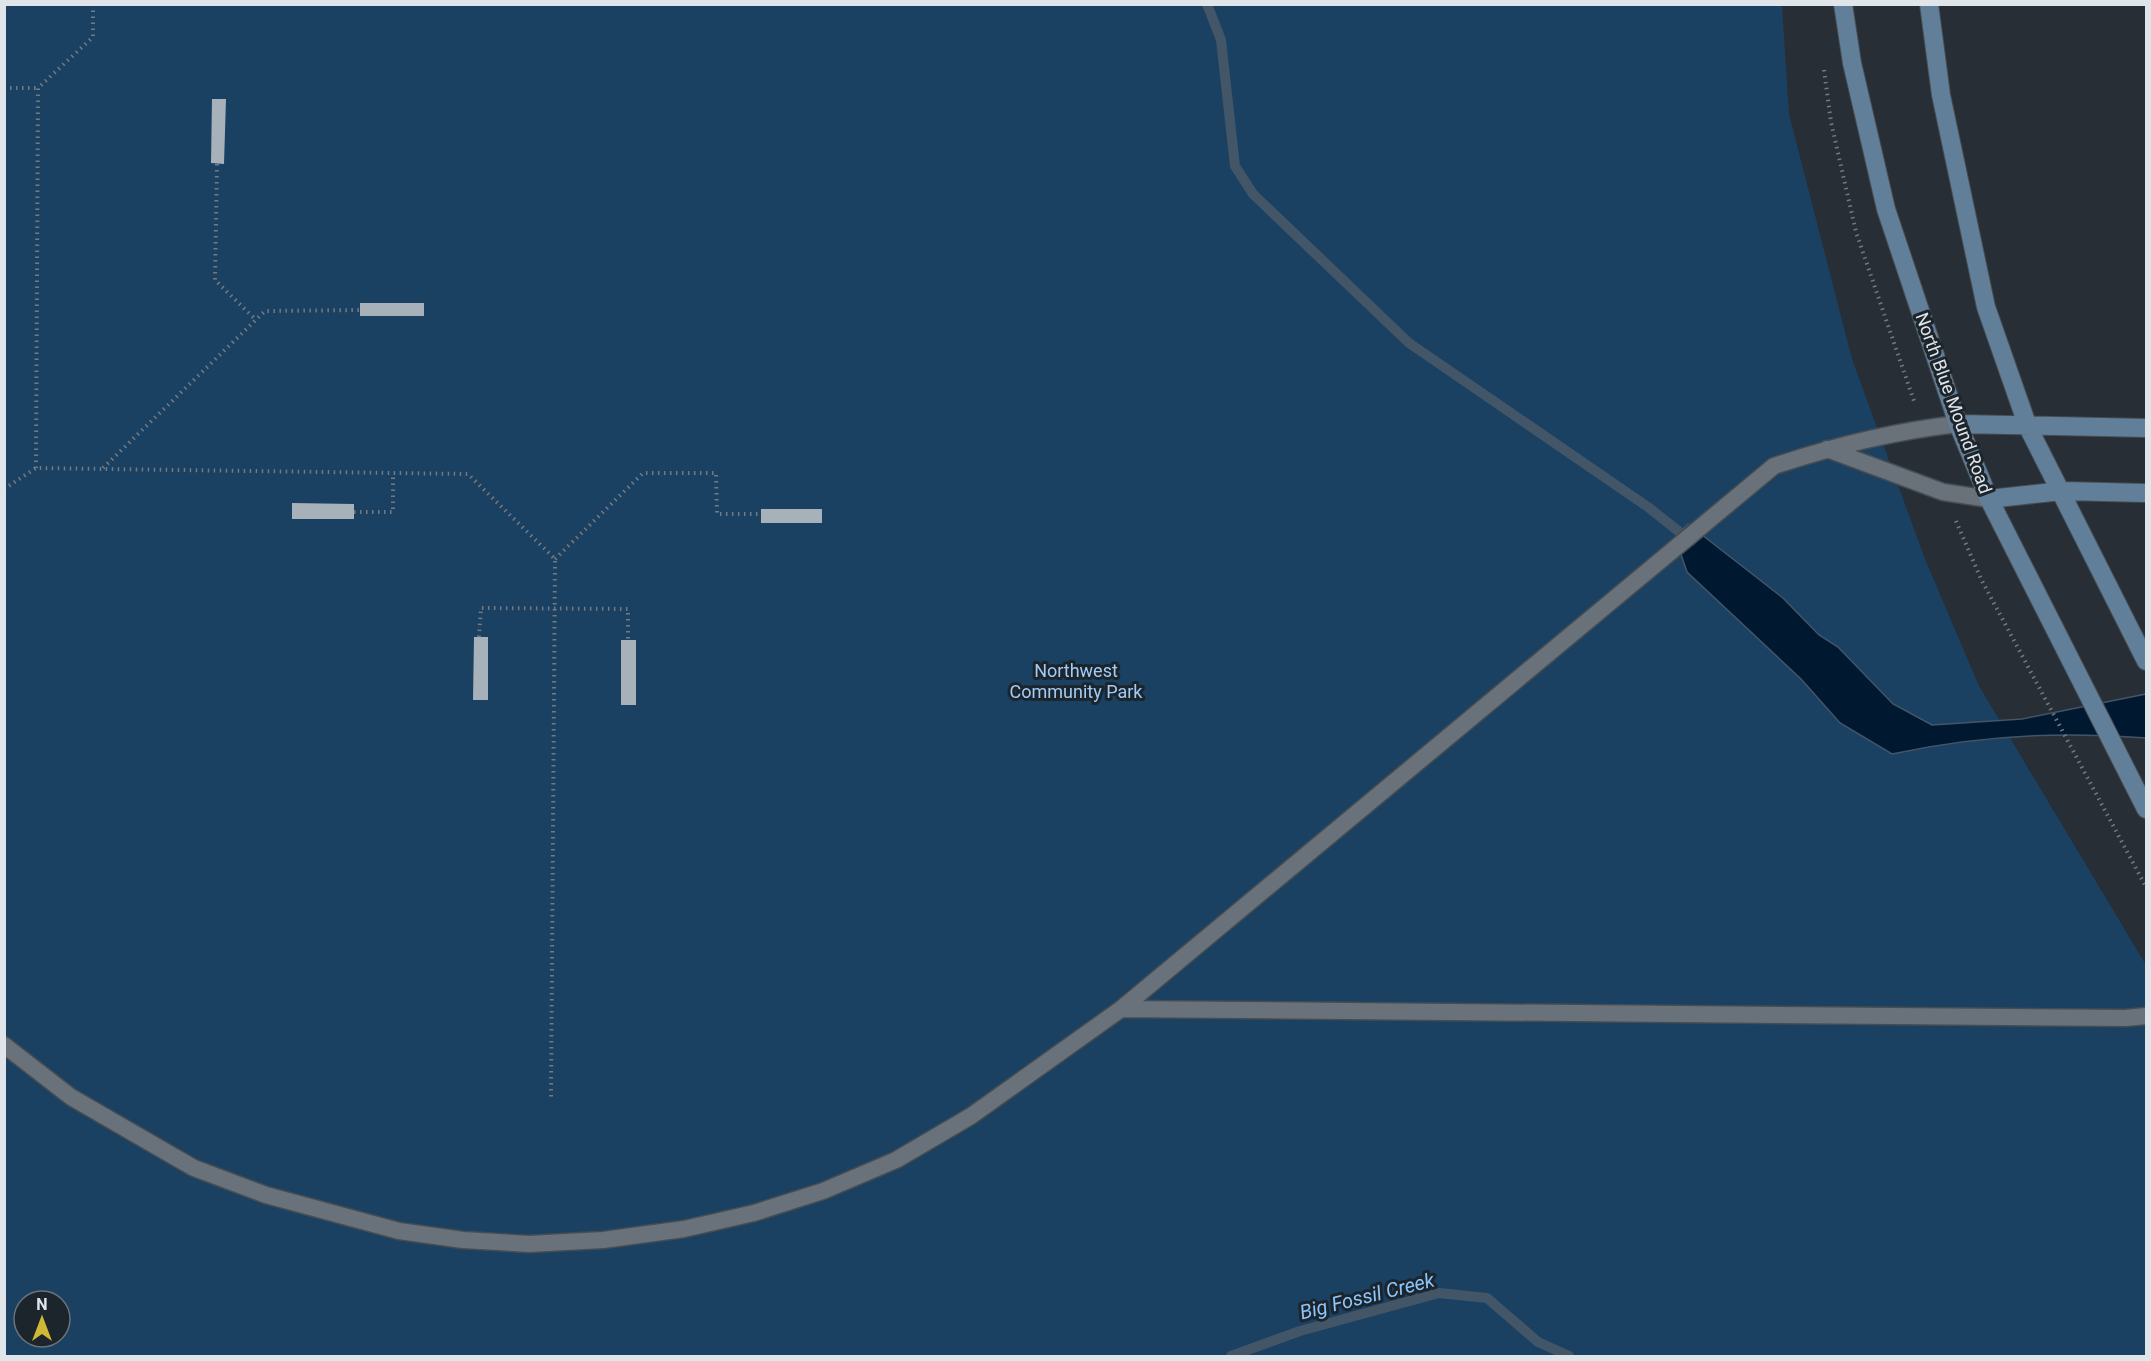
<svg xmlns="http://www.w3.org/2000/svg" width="2151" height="1361" font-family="Roboto,sans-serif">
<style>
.green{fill:#1a4062;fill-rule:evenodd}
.water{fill:#001931;stroke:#435668;stroke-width:1.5}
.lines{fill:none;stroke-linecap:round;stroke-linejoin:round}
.stream{stroke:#435668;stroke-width:10}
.building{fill:#a7b1ba}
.lane-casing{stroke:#464d52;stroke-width:19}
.secondary-casing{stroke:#464d52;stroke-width:20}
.path{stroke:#747a81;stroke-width:4;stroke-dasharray:1.5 4.5;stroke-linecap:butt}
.lane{stroke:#69727a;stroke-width:16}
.secondary{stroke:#627f9a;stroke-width:18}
.labels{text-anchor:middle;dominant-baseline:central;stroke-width:6;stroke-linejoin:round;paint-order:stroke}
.street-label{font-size:18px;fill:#e0e5ea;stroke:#1d252c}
.park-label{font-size:18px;fill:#a0ccf7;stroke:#1d252c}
.water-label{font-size:20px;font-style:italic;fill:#89c5fe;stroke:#1d252c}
</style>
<rect width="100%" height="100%" fill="#272e36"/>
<!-- green -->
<path class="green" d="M5,5H1782L1789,114L1852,359L1925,559L1979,686L2146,965V1356H5ZM24,1301H60V1337H24Z"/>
<!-- water -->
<path class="water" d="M1688,524L1783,598L1819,635L1838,647L1893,704L1932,725L2022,719L2146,694V738C2062,731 1975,736 1892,754L1840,723L1801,679L1687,572L1675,537Z"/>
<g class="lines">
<!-- stream -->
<path class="stream" d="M1207,4L1221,40L1235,166L1253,194L1409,343L1648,507L1691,541
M1231,1356L1300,1331L1439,1293L1487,1298L1538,1342L1569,1356"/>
</g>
<!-- building -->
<path class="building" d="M212,99H226L224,164L211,163Z
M360,303H424V316H360Z
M292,503L354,504V519H292Z
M761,509H822V523H761Z
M474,637H488V700H473Z
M621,640H636V705H621Z"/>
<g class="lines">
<defs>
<path id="lane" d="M1827,449L1943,492L1989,499
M1121,1009L1774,466C1834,446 1895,431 1958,424
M4,1045L71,1097L173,1156L194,1168L266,1195L399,1231L463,1240L529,1244L603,1240L684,1229L754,1213L823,1191L896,1160L971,1116L1121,1009L2126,1018L2146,1016"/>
<path id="secondary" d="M1843,4L1852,63L1886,209L1958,424L1989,499L2146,809
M1929,4L1941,95L1986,307L2028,427L2146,661
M1958,424L2146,428
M1989,499L2062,491L2146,493"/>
</defs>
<!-- lane casing -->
<use href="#lane" class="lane-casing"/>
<!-- secondary casing -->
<use href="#secondary" class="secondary-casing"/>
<!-- path -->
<path class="path" d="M1824,70L1831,122L1856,232L1915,404
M4,88H38
M217,164L215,280L256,320
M36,468L38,88L93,37V4
M103,468L265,311L360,310
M4,489L36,468L468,474L555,559L551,1098
M354,512H393V473
M1956,521L1981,579L2146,887
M555,559L643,473H716L717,514H761
M479,637L481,608L628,609V640"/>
<!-- lane -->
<use href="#lane" class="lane"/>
<!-- secondary -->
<use href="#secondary" class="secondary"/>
</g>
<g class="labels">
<!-- street labels -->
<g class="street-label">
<text transform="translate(1954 403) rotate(70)">North Blue Mound Road</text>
</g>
<!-- park labels -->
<g class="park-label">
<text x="1076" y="670">Northwest<tspan x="1076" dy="21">Community Park</tspan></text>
</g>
<!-- water labels -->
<g class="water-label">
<text transform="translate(1367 1296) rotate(-14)">Big Fossil Creek</text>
</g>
</g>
<!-- border -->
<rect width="2151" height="1361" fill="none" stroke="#e0e5ea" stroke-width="12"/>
<!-- north arrow -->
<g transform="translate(42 1319)"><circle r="28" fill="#1d252c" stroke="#6b7278" stroke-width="1.5"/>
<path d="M0-4.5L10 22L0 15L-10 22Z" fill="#d0b837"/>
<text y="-9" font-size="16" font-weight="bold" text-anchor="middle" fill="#e0e5ea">N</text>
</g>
</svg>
